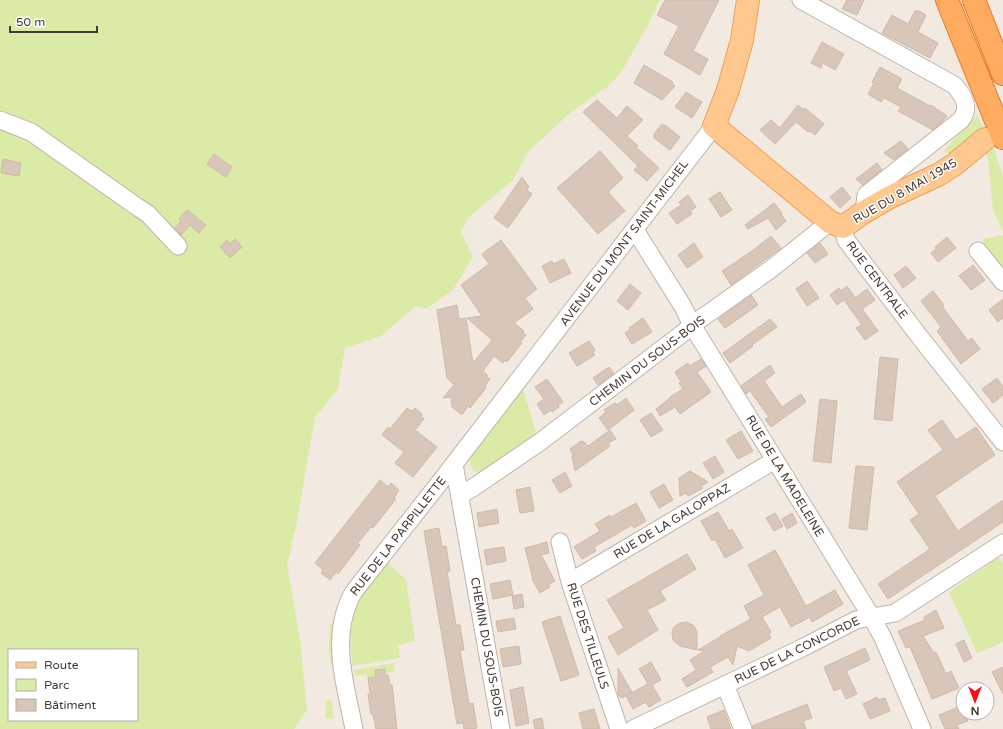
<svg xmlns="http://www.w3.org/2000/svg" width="1003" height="729" font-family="'Varela Round',sans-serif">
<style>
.green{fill:#d9eba6;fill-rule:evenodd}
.building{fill:#d8c6b9;stroke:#d0b9a9}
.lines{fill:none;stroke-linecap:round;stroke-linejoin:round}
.minor-casing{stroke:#c1b3a7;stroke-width:19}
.major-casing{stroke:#eca156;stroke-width:24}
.highway-casing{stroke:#e97a25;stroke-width:24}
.minor{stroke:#fff;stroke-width:17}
.major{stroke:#ffc88e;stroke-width:22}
.highway{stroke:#ffab60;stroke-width:22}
.labels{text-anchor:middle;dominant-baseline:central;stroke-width:3;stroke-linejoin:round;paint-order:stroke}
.street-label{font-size:12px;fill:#443932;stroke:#fff}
</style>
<rect width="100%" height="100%" fill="#f2eae1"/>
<!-- green -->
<path class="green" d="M0,0H660L648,25L620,74L607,87L571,112L528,152L513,180L468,218L461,232L473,257L453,290L426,309L416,306L381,336L345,348L338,389L315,417L296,527L287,565L300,639L307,710L294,729H0ZM9,650H137V720H9Z
M977,115L993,146L1003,176V232L993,210L988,159L979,134L950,156L944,150Z
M1003,235V272L984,248L983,239Z
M522,386L537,435L483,475C472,473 470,465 469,456Z
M999,557L1003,564V642L977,653L949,592Z
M388,563L406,580L415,641L398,645L400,658L353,666C350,644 347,619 359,599C367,587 379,575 388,563Z
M330,624L333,625L332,643L333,665H331L329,651Z
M394,663L395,671L385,673L384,669L375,670L376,677L368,678L367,674L355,676L354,670Z
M331,700L334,718L325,719L326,701Z"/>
<!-- building -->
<path class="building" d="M665,0H719L693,51L708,59L700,75L664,54L679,26L657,15Z
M847,0H864L857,15L842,9Z
M915,11H919L926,15L918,32L938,43L930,58L882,33L892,15L908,24Z
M822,42L844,54L835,70L823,63L821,68L811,63Z
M644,65L673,82L672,84L675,86L662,100L634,83Z
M880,67L902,79L897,88L930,106L931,105L947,116L942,122L933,130L898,111L901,107L884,98L881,102L868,94L874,83L872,82Z
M686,92L702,102L692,118L675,107Z
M597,100L617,118L627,106L643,120L627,136L638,146L636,147L659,168L647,181L634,170L638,166L583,112Z
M798,105L804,110L805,108L824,124L815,135L810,131L808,132L796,122L775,144L760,130L771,120L780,128Z
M661,125H665L680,137L670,150L654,138V134Z
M901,141L908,149L894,160L884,153Z
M600,151L623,178L608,192L625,211L598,234L557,188Z
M214,154L232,167L226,177L207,164Z
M3,159L21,163L19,176L1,173Z
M877,163L882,170L863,185L856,179Z
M522,177L529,187L527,190L532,194L508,228L494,218Z
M842,187L851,198L840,208L830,197Z
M720,192L732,210L721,217L709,199Z
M688,195L696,207L690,211L692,214L677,224L669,213L681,205L679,202Z
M774,203L782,213L781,214L786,221L776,230L768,218L748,229L745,225Z
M187,210L206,225L199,233L190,225L181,235L175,228L181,221L179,219Z
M771,236L781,248L731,285L722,271L752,251Z
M947,237L956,248L938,262L931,253L936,249L935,247Z
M235,239L242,247L230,258L220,247L227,240L230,244Z
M501,240L537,289L525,298L533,309L514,323L524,331L523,333L526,335L520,342L522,343L507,362L505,360L503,363L494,356L483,371L488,376L487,377L490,379L485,386L486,388L470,408L468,406L462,415L452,407L451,397L443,398L454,385L447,378L437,310L457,305L459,319L466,318L473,363L492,340L467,318L482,316L461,285L489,264L482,254Z
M694,243L703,257L687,268L678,255Z
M820,243L828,254L815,263L807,253Z
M564,259L571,273L550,283L542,266L552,261L553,264Z
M973,265L985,280L971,290L959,276Z
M906,266L916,278L903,288L894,275Z
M807,281L819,298L807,306L796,289Z
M630,284L641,293L628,310L617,301Z
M847,286L855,298L867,289L875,300L862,309L878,331L865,340L856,328L862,325L844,300L837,305L830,295L839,288L841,291Z
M933,291L944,305L942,306L968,341L972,338L980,349L961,364L937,331L941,327L921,301Z
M751,295L758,305L725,328L718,319Z
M1003,299V318L998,322L989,310Z
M643,318L652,332L632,344L625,333L630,329L629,328Z
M770,319L777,327L752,345L753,346L730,363L723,353Z
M589,341L595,350L593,353L595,355L577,366L569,353Z
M880,357L898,359L892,421L874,419Z
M701,359L706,366L697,372L711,392L680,414L675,407L660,416L656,409L670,398V397L683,389L679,383L681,382L675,372L688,363L690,366Z
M770,365L775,373L764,381L782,407L801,394L806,402L771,427L765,419L769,417L750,391L746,394L741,386Z
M609,367L614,373L598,385L593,378Z
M997,378L1003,387V395L993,403L982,389Z
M547,379L563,402L558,405L559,407L552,412L551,410L544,415L537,404L544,399L535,387Z
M626,398L634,410L608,430L599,418L606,412L604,410L615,403L617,405Z
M820,399L837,401L831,463L813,461Z
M407,408L412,411L415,408L422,414L421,416L424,419L415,430L437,447L413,477L395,463L404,452L382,435L388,427L390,429Z
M651,413L663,430L651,437L640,420Z
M942,420L956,440L976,427L995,455L935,496L958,531L1003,500V522L888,599L878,584L930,549L910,520L919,514L897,482L943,450L928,430Z
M610,430L616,439L608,443L610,446L575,471L572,456L573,455L570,449L581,441L584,442L588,446Z
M741,431L753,451L738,459L726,440Z
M715,456L724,472L713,479L703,463Z
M856,466L874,467L867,530L849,528Z
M690,471L708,482L701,486L703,488L688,496L686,493L680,496L679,478Z
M565,472L572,486L560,493L552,480Z
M380,480L388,487L391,483L399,490L394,498L396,499L373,528L371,527L358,543L360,545L338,574L336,572L330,580L321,573L323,570L315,563Z
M664,484L673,500L659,508L650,492Z
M530,487L534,511L520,513L516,490Z
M636,503L646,521L634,528L632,525L594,547L596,551L582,559L574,547L600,531L595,524L610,515L611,517Z
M497,509L499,523L479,527L477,513Z
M718,512L729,531L732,529L743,548L725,558L715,539L712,541L701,521Z
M775,513L783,526L774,531L766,518Z
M792,513L797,523L787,529L782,519Z
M439,528L442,547L446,546L450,571L447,572L456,625H460L464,650H460L469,704L473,703L477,728L471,729H464L463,723L457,724L424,531Z
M547,542L549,553L541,555L555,581L548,585L550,587L540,593L532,579H533L525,548Z
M504,547L506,561L487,565L484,550Z
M775,550L806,606L835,590L843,604L812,622L810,617L791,627L780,607L762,617L771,632L769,633L771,638L749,651L737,646L733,665L728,657L710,667L713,672L687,687L682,679L696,670L690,660L704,651L698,650L720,637V636L751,619L744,606L764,595L748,565Z
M687,554L696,569L660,591L666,600L647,610L658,630L618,655L608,637L624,628L607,600Z
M510,580L513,595L493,599L490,584Z
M522,594L524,607L514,609L512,596Z
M936,610L944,628L923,636L934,653L936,652L946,674L951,671L959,688L932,699L910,647L906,648L898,631L925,620L924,617Z
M560,616L579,675L561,681L542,622Z
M514,618L516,629L498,632L496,621Z
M687,622L694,626L697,632V650L680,646L673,640L672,632L674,627L680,623Z
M964,640L972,658L964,662L956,644Z
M519,646L521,664L503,667L500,649Z
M865,648L870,660L846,671L857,694L846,699L841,688L834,691L824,667Z
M651,662L661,680L652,685L661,700L649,707L646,702L633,709L626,696L648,684L639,669Z
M1003,667V694L992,672Z
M618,668L632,692L622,698L618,695Z
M385,669V675H388L390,685H392L397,729H376L373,714H371L368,694L370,693L368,678L376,677L375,670Z
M523,687L529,723L516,726L510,690Z
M877,697L878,700L885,698L890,711L870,719L863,704Z
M807,704L812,718L803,721L806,729H753L752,726Z
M961,706L963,713H964L968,721L957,725L959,729H945L939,715Z
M594,709L600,729H583L579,713Z
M724,710L731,729H711L707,717Z
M542,718L544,729H535L533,720Z"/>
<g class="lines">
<defs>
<path id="minor" d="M801,0L954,85C963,95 971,107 961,120L866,195L864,212
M0,120L31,132L136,206L148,214L178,246
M843,227L846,240L919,336L1003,442
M635,230L682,305L692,325L871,616L883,638L922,729
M978,251L1003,282
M454,464L501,729
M460,495L474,487L540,442L683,333L692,325L771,269L830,222
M560,542L570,582L619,729
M570,582L775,460
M725,685L743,729
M354,729C346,687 331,642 349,601C351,595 355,590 359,585L444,477L714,126
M633,729L802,648L856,620L895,613L1003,543"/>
<path id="major" d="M748,0L742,40L728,90L714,126L830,222L843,227L864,212L890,197L938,175L955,164L985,139"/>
<path id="highway" d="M947,0L1003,138
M974,0L1003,74"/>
</defs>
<!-- minor casing -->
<use href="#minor" class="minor-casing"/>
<!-- major casing -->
<use href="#major" class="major-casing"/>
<!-- highway casing -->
<use href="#highway" class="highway-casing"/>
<!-- minor -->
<use href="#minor" class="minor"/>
<!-- major -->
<use href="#major" class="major"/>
<!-- highway -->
<use href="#highway" class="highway"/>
</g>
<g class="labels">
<!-- street labels -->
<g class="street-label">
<text transform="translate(905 191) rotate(-30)">RUE DU 8 MAI 1945</text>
<text transform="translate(624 243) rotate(-53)">AVENUE DU MONT SAINT-MICHEL</text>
<text transform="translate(877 280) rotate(53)">RUE CENTRALE</text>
<text transform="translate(647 361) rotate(-37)">CHEMIN DU SOUS-BOIS</text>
<text transform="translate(785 476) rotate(59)">RUE DE LA MADELEINE</text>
<text transform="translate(672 521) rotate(-31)">RUE DE LA GALOPPAZ</text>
<text transform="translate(398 536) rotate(-52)">RUE DE LA PARPILLETTE</text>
<text transform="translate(588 636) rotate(72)">RUE DES TILLEULS</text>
<text transform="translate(487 647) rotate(80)">CHEMIN DU SOUS-BOIS</text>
<text transform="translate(797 650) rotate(-26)">RUE DE LA CONCORDE</text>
</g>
</g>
<!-- legend -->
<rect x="8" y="649" width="130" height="72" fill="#ffffff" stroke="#b4b0ad"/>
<rect x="16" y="662" width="20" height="6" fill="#ffc88e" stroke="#b4b0ad"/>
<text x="44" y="669" font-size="12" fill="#443932">Route</text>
<rect x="16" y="679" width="20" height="12" fill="#d9eba6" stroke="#b4b0ad"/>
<text x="44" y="689" font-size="12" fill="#443932">Parc</text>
<rect x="16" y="699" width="20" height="12" fill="#d8c6b9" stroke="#b4b0ad"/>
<text x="44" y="709" font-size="12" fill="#443932">Bâtiment</text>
<!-- north arrow -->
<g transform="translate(975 701) rotate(180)"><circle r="19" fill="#ffffff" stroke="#b4b0ad"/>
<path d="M0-3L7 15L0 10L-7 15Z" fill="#ff0c17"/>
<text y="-6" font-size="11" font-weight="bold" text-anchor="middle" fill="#443932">N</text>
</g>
<!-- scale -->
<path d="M10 26v6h87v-6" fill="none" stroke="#443932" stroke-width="2"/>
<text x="16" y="26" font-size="12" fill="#443932" stroke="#ffffff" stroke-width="3" paint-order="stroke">50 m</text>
</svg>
